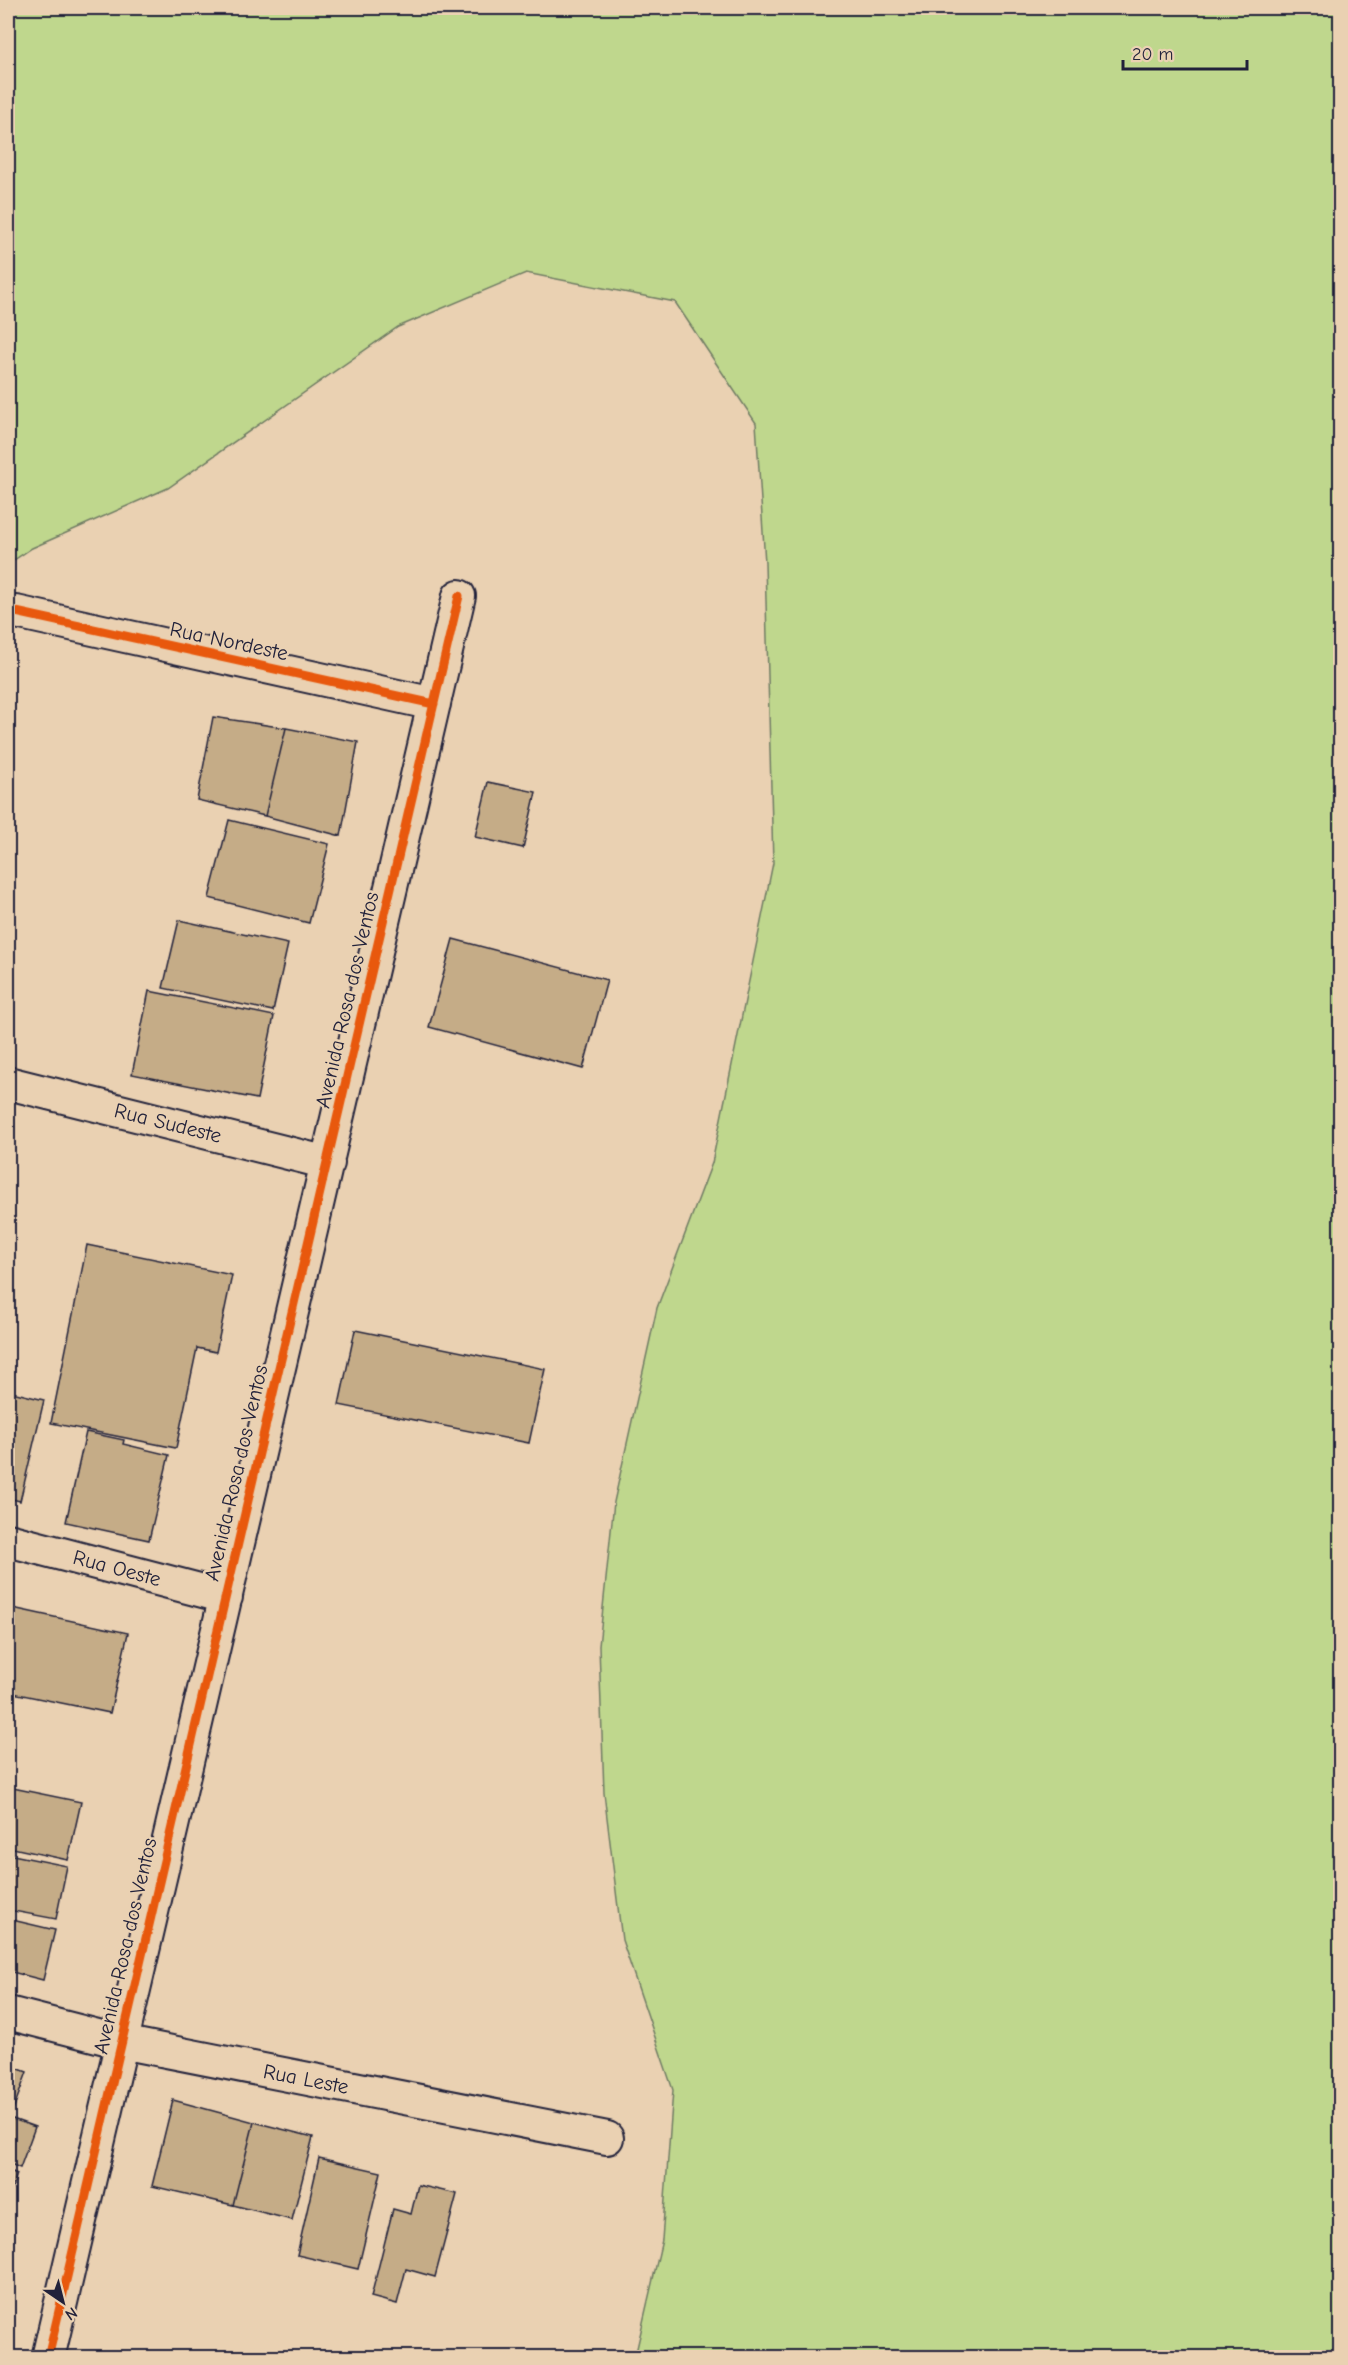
<svg xmlns="http://www.w3.org/2000/svg" width="1348" height="2365" font-family="'Comic Neue',sans-serif">
<style>
.green{fill:#bfd78d;stroke:#707c64;stroke-width:1.5}
.building{fill:#c5ac87;stroke:#22223b;stroke-width:1.5}
.lines{fill:none;stroke-linecap:round;stroke-linejoin:round}
.street-casing{stroke:#22223b;stroke-width:36}
.street{stroke:#ead1b2;stroke-width:32}
.cycleway-casing{stroke:#ead1b2;stroke-width:13}
.cycleway{stroke:#e8590c;stroke-width:9}
.labels{text-anchor:middle;dominant-baseline:central;stroke-width:5;stroke-linejoin:round;paint-order:stroke}
.street-label{font-size:21px;fill:#22223b;stroke:#ead1b2}
</style>
<rect width="100%" height="100%" fill="#ead1b2"/>
<filter id="ink" filterUnits="userSpaceOnUse"><feTurbulence type="fractalNoise" baseFrequency=".0167" numOctaves="2"/><feDisplacementMap in="SourceGraphic" scale="12" xChannelSelector="R" yChannelSelector="G"/><feConvolveMatrix kernelMatrix="1 2 1 2 8 2 1 2 1" color-interpolation-filters="sRGB"/></filter>
<g filter="url(#ink)">
<!-- green -->
<path class="green" d="M8,8H1340V2357H635L662,2240L673,2090L622,1940L604,1793L599,1646L614,1502L657,1308L712,1163L773,863L765,563L756,423L675,302L526,273L398,327L168,488L32,548L8,564Z"/>
<!-- building -->
<path class="building" d="M213,717L286,728L265,816L197,800Z
M286,728L358,742L341,836L265,816Z
M488,782L536,792L523,848L475,837Z
M229,820L329,844L309,923L209,898Z
M179,920L288,944L273,1011L163,988Z
M453,939L607,980L583,1069L429,1027Z
M149,991L274,1016L257,1099L132,1074Z
M87,1245L232,1275L216,1352L197,1348L176,1448L51,1423Z
M355,1330L545,1369L529,1443L339,1405Z
M8,1391L44,1400L20,1501L8,1498Z
M86,1432L124,1440L123,1444L169,1455L149,1540L66,1522Z
M8,1607L128,1633L110,1713L8,1692Z
M8,1787L81,1802L68,1860L8,1847Z
M8,1854L67,1866L56,1919L8,1910Z
M8,1919L55,1930L43,1980L8,1971Z
M8,2065L27,2072L10,2118L35,2127L20,2168L8,2163Z
M173,2100L254,2122L233,2205L152,2186Z
M254,2122L313,2137L292,2220L233,2205Z
M319,2158L381,2172L358,2269L297,2255Z
M8,2170L17,2174L8,2201Z
M418,2185L457,2194L435,2277L406,2269L397,2304L371,2297L393,2209L411,2214Z"/>
<g class="lines">
<defs>
<path id="street" d="M16,612L434,704
M8,1083L328,1163
M8,1540L226,1597
M8,2013L121,2042L607,2138
M48,2358L459,596"/>
</defs>
<!-- street casing -->
<use href="#street" class="street-casing"/>
<!-- street -->
<use href="#street" class="street"/>
<defs>
<path id="cycleway" d="M16,612L434,704
M48,2358L459,596"/>
</defs>
<!-- cycleway casing -->
<use href="#cycleway" class="cycleway-casing"/>
<!-- cycleway -->
<use href="#cycleway" class="cycleway"/>
</g>
</g>
<g class="labels">
<!-- street labels -->
<g class="street-label">
<text transform="translate(229 641) rotate(12)">Rua Nordeste</text>
<text transform="translate(347 1000) rotate(-77)">Avenida Rosa dos Ventos</text>
<text transform="translate(168 1123) rotate(14)">Rua Sudeste</text>
<text transform="translate(236 1473) rotate(-77)">Avenida Rosa dos Ventos</text>
<text transform="translate(117 1568) rotate(15)">Rua Oeste</text>
<text transform="translate(125 1946) rotate(-77)">Avenida Rosa dos Ventos</text>
<text transform="translate(306 2079) rotate(11)">Rua Leste</text>
</g>
</g>
<!-- margin -->
<rect width="1348" height="2365" fill="none" stroke="#ead1b2" stroke-width="30"/>
<rect x="15" y="15" width="1318" height="2335" fill="none" stroke="#22223b" stroke-width="2" filter="url(#ink)"/>
<!-- north arrow -->
<g transform="translate(63 2302) rotate(145)" stroke="#ead1b2" stroke-width="4.5" paint-order="stroke">
<path d="M0-4.5L10 22L0 15L-10 22Z" fill="#22223b"/>
<text y="-9" font-size="16" font-weight="bold" text-anchor="middle" fill="#22223b">N</text>
</g>
<!-- scale -->
<path d="M1123 60v9h124v-9" fill="none" stroke="#22223b" stroke-width="3"/>
<text x="1132" y="60" font-size="18" fill="#22223b" stroke="#ead1b2" stroke-width="4.5" paint-order="stroke">20 m</text>
</svg>
